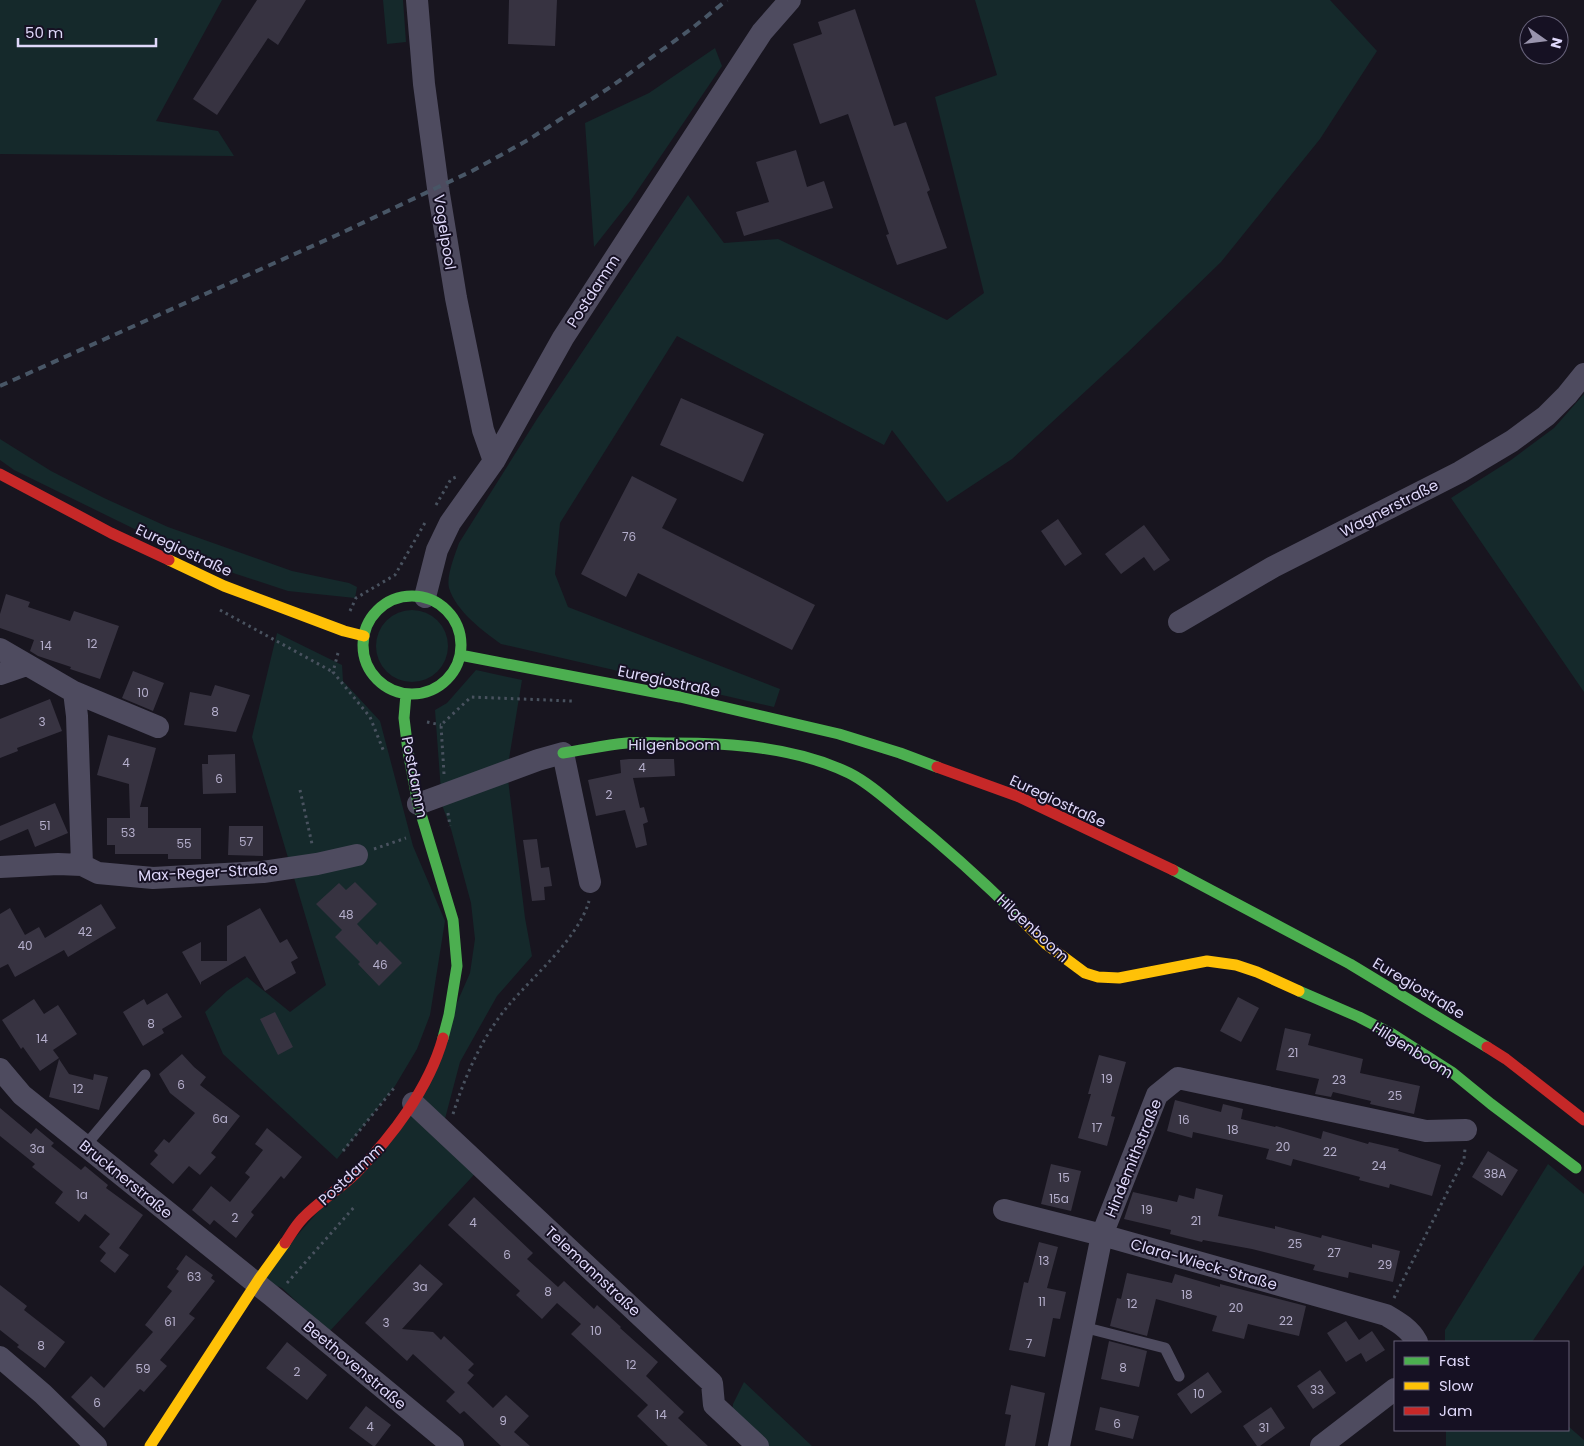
<svg xmlns="http://www.w3.org/2000/svg" width="1584" height="1446" font-family="Poppins,sans-serif">
<style>
.green{fill:#15292b}
.building{fill:#373341}
.lines{fill:none;stroke-linecap:round;stroke-linejoin:round}
.path{stroke:#49525f;stroke-width:3;stroke-dasharray:2.5 4;stroke-linecap:butt}
.lane{stroke:#4e4b5f;stroke-width:11}
.street{stroke:#4e4b5f;stroke-width:22}
.fast{stroke:#4caf50;stroke-width:11}
.slow{stroke:#ffc107;stroke-width:11}
.jam{stroke:#c62828;stroke-width:11}
.rail{stroke:#485666;stroke-width:4;stroke-dasharray:8 6;stroke-linecap:butt}
.labels{text-anchor:middle;dominant-baseline:central;stroke-width:4;stroke-linejoin:round;paint-order:stroke}
.number-label{font-size:12px;fill:#b5afcc}
.street-label{font-size:15px;fill:#dfd8fa;stroke:#161123}
</style>
<rect width="100%" height="100%" fill="#18151f"/>
<!-- green -->
<path class="green" d="M0,0H222L156,121L218,131L234,156L0,154Z
M383,0H403L406,42L387,44Z
M975,0H1330L1377,51L1320,139L1221,262L1127,353L1012,459L947,502L892,430L884,445L677,336L560,523L555,574L568,607L780,689L774,707L501,644C483,631 456,611 449,588C446,576 455,555 459,543L537,419L688,195L724,243L778,239L947,320L984,293L935,97L997,75Z
M715,48L722,66L631,200L594,247L585,123L649,93Z
M1584,394V692L1451,498L1511,460L1554,428Z
M0,439L51,471L104,498L168,527L292,571L349,583L357,587L355,598L288,591L221,569L163,543L14,470L0,460Z
M376 646a36 36 0 1 1 72 0a36 36 0 1 1-72 0Z
M277,633L342,665L343,681L380,721L413,846L445,921L430,1015L417,1049L395,1086L337,1159L223,1054L205,1012L227,991L247,977L290,1012L326,985L252,737Z
M476,670L522,680L507,771L525,918L532,956L497,996L460,1062L442,1130L482,1166L329,1332L282,1288L259,1279L413,1103L470,973L475,939L471,903L451,829L442,805L435,710L447,703Z
M1548,1164L1584,1194V1265L1532,1342H1445V1330Z
M744,1382L812,1446H758L731,1422L733,1404Z
M1568,1426L1584,1440V1446H1446V1430H1568Z"/>
<!-- building -->
<path class="building" d="M257,0H306L278,45L268,38L217,115L193,99Z
M509,0H557L555,46L508,44Z
M855,9L894,126L906,122L930,190L927,192L947,248L897,265L886,235L889,234L848,114L820,124L793,44L822,34L818,22Z
M796,150L807,187L824,181L833,208L744,236L736,212L769,202L756,162Z
M681,398L764,434L743,482L660,445Z
M632,476L677,499L662,528L815,605L792,650L638,573L626,597L581,574Z
M1058,519L1082,554L1065,566L1041,531Z
M1144,525L1170,560L1154,571L1144,557L1121,574L1105,554Z
M6,594L30,602L28,607L70,621L74,611L119,626L100,679L70,669L71,667L38,656L30,651L34,640L0,628V614Z
M133,671L164,683L153,711L122,698Z
M215,685L250,695L236,732L184,725L190,692L211,696Z
M50,699L62,731L17,748L18,751L0,758V719Z
M108,735L156,748L140,807H148V828H201V859H168V854H115V845H107V818H130L129,784L97,775Z
M235,754L236,793L203,794L202,764H208V755Z
M629,759H674L675,776L633,778L640,808L644,807L648,822L643,824L647,845L636,848L625,810L596,816L588,780L621,773L620,760Z
M55,803L68,833L35,847L28,829L0,841V826Z
M229,826H263V856L228,855Z
M537,839L541,868L549,867L552,886L544,887L545,900L532,901L523,840Z
M355,882L377,904L357,924L377,945L380,941L402,963L379,986L358,964L360,962L335,937L342,930L316,904L339,883L346,890Z
M101,904L116,928L68,957L64,950L15,977L8,964L0,968V914L10,908L25,935L39,927L45,938Z
M260,908L280,943L287,939L298,958L291,962L296,973L265,991L245,956L201,982V985L182,952L201,942V961H227V926Z
M167,993L182,1017L162,1029L164,1033L143,1046L123,1012L144,999L147,1005Z
M1238,997L1259,1008L1241,1042L1220,1031Z
M34,999L44,1014L58,1005L77,1034L53,1050L59,1058L40,1071L23,1047L21,1049L2,1020Z
M275,1012L293,1047L278,1055L260,1019Z
M1285,1028L1311,1034L1308,1045L1363,1059L1360,1073L1420,1086L1414,1114L1370,1104L1371,1101L1333,1092L1331,1097L1315,1094L1319,1079L1276,1070Z
M182,1054L194,1067L206,1077L200,1085L240,1116L211,1153L216,1157L200,1175L189,1166L173,1184L150,1164L158,1155L154,1151L164,1139L169,1143L195,1113L170,1093L159,1074Z
M1099,1055L1126,1062L1111,1116L1115,1117L1107,1146L1078,1138L1091,1094H1088Z
M59,1059L69,1074L93,1080L94,1074L108,1077L99,1110L49,1097Z
M1175,1100L1221,1112L1223,1104L1243,1109L1241,1119L1275,1127L1276,1126L1321,1139L1323,1131L1368,1144L1369,1142L1399,1149L1398,1151L1441,1165L1432,1196L1390,1184L1389,1188L1359,1180L1360,1177L1293,1159L1291,1166L1266,1159L1269,1149L1193,1132L1192,1138L1167,1131Z
M0,1108L31,1134L36,1128L54,1143L51,1146L81,1170L85,1166L108,1185L106,1188L143,1215L119,1248L129,1255L115,1273L100,1261L106,1253L99,1247L110,1234L85,1214L79,1222L55,1203L63,1192L32,1167L35,1164L0,1136Z
M267,1128L302,1157L284,1179L281,1176L251,1212L254,1215L236,1238L214,1220L210,1225L192,1210L211,1186L230,1202L250,1177L245,1173L263,1150L255,1144Z
M1488,1151L1518,1170L1502,1196L1472,1177Z
M1051,1164L1081,1171L1071,1211L1041,1204Z
M1196,1188L1223,1195L1218,1216L1275,1229V1226L1321,1238L1322,1235L1372,1248V1244L1400,1251L1393,1282L1349,1272L1348,1278L1313,1270L1315,1265L1252,1249L1203,1240L1202,1242L1170,1234L1171,1230L1124,1219L1133,1192L1177,1202L1179,1195L1194,1199Z
M474,1197L533,1253L527,1259L558,1287L564,1281L594,1309L597,1305L621,1327L620,1328L658,1362L646,1376L684,1412L678,1418L708,1446H668L637,1416L648,1405L571,1334L581,1324L557,1303L542,1319L516,1295L520,1291L448,1225Z
M1039,1242L1058,1247L1047,1288L1066,1292L1060,1319L1053,1318L1045,1357L1009,1350L1024,1282L1028,1283Z
M186,1255L213,1275L211,1278L215,1281L189,1314L195,1318L160,1360L167,1366L144,1392L140,1389L104,1428L71,1397L91,1376L104,1388L153,1332L145,1325L172,1291L167,1287L179,1271L176,1269Z
M420,1264L443,1284L402,1329L433,1332L441,1340L444,1336L474,1364L468,1370L474,1375L467,1383L493,1408L506,1395L529,1416L514,1432L530,1446H501L464,1411L460,1414L446,1401L455,1392L413,1354L407,1361L365,1323Z
M1127,1273L1172,1283L1175,1274L1220,1287V1284L1306,1306L1299,1336L1248,1324L1244,1339L1212,1331L1217,1316L1156,1299L1147,1336L1110,1326L1117,1298L1121,1299Z
M0,1285L27,1306L24,1310L65,1342L45,1368L17,1347L19,1345L0,1330Z
M1346,1321L1359,1340L1372,1331L1385,1350L1366,1362L1361,1353L1346,1362L1327,1333Z
M1109,1341L1147,1351L1139,1387L1101,1379Z
M287,1342L327,1375L307,1400L266,1368Z
M1320,1370L1336,1393L1313,1409L1297,1386Z
M1208,1372L1222,1392L1191,1414L1177,1394Z
M1011,1385L1045,1393L1035,1446H1005L1011,1415L1005,1414Z
M366,1406L391,1425L375,1446H373L349,1428Z
M1100,1407L1139,1416L1133,1439L1095,1430Z
M1271,1407L1285,1428L1260,1446H1257L1243,1426Z"/>
<g class="lines">
<!-- path -->
<path class="path" d="M436,505L451,479L459,476
M220,610L333,672
M350,611L356,598L395,575L426,521
M338,653L333,672L370,717L384,752
M427,722L441,725
M444,774L441,725L471,697L572,701
M300,790L312,844
M448,813L450,826
M374,849L406,838
M453,1114C465,1076 482,1037 508,1006C533,976 578,939 589,901
M343,1151L394,1088
M287,1283L356,1205
M1394,1298L1464,1159L1465,1149"/>
<!-- lane -->
<path class="lane" d="M85,1146L145,1075
M1083,1327L1165,1348L1179,1376"/>
<!-- street -->
<path class="street" d="M417,0L424,84L438,188L456,298L483,430L494,461
M425,597L437,550L450,523L494,461L563,338L762,32L790,0
M1179,622L1273,567L1460,472L1512,441L1546,416L1567,395L1584,374
M0,649L74,692L158,727
M0,674L26,665
M74,692L77,716L82,865
M418,804L538,760L563,753L590,882
M0,867L58,864L82,865L98,873L153,878L263,872L317,864L357,855
M0,1069L22,1095L272,1296L453,1446
M413,1103L712,1383L714,1405L758,1446
M1004,1210L1102,1235L1386,1315C1398,1322 1410,1329 1417,1342
M0,1357L43,1394L96,1446
M1059,1446L1102,1235L1157,1095L1178,1078L1426,1131L1466,1130
M1321,1446L1395,1389"/>
<!-- fast -->
<path class="fast" d="M363 645a49 49 0 1 1 98 0a49 49 0 1 1-98 0Z
M460,655L680,697L839,734L900,753L937,767
M406,694L404,718L408,751L418,804L453,920L457,966L449,1015L443,1038
M563,753C584,750 605,745 627,743C641,742 657,743 672,743C731,743 795,747 849,773C869,783 887,800 904,814C945,847 985,883 1022,920
M1173,870L1350,964L1487,1047
M1299,991L1359,1017L1392,1034L1453,1073L1491,1104L1576,1168"/>
<!-- slow -->
<path class="slow" d="M169,560L224,586L344,631L364,636
M1022,920L1046,944L1085,973L1098,977L1119,978L1207,961L1236,965L1257,972L1299,991
M150,1446L259,1279L285,1243"/>
<!-- jam -->
<path class="jam" d="M0,474L111,533L169,560
M937,767L1017,796L1173,870
M1487,1047L1506,1059L1584,1120
M285,1243C291,1234 296,1225 303,1218C319,1201 340,1189 356,1173C392,1137 429,1088 443,1038"/>
<!-- rail -->
<path class="rail" d="M0,386L337,235L472,171L528,140L612,86L691,29L727,0"/>
</g>
<g class="labels">
<!-- number labels -->
<g class="number-label">
<text x="629" y="536">76</text>
<text x="92" y="643">12</text>
<text x="46" y="645">14</text>
<text x="143" y="692">10</text>
<text x="215" y="711">8</text>
<text x="42" y="721">3</text>
<text x="126" y="762">4</text>
<text x="642" y="767">4</text>
<text x="219" y="778">6</text>
<text x="609" y="794">2</text>
<text x="45" y="825">51</text>
<text x="128" y="832">53</text>
<text x="246" y="841">57</text>
<text x="184" y="843">55</text>
<text x="346" y="914">48</text>
<text x="85" y="931">42</text>
<text x="25" y="945">40</text>
<text x="380" y="964">46</text>
<text x="151" y="1023">8</text>
<text x="42" y="1038">14</text>
<text x="1293" y="1052">21</text>
<text x="1107" y="1078">19</text>
<text x="1339" y="1079">23</text>
<text x="181" y="1084">6</text>
<text x="78" y="1088">12</text>
<text x="1395" y="1095">25</text>
<text x="220" y="1118">6a</text>
<text x="1184" y="1119">16</text>
<text x="1097" y="1127">17</text>
<text x="1233" y="1129">18</text>
<text x="1283" y="1146">20</text>
<text x="37" y="1148">3a</text>
<text x="1330" y="1151">22</text>
<text x="1379" y="1165">24</text>
<text x="1495" y="1173">38A</text>
<text x="1064" y="1177">15</text>
<text x="82" y="1194">1a</text>
<text x="1059" y="1198">15a</text>
<text x="1147" y="1209">19</text>
<text x="235" y="1217">2</text>
<text x="1196" y="1220">21</text>
<text x="473" y="1222">4</text>
<text x="1295" y="1243">25</text>
<text x="1334" y="1252">27</text>
<text x="507" y="1254">6</text>
<text x="1044" y="1260">13</text>
<text x="1385" y="1264">29</text>
<text x="194" y="1276">63</text>
<text x="420" y="1286">3a</text>
<text x="548" y="1291">8</text>
<text x="1187" y="1294">18</text>
<text x="1042" y="1301">11</text>
<text x="1132" y="1303">12</text>
<text x="1236" y="1307">20</text>
<text x="1286" y="1320">22</text>
<text x="170" y="1321">61</text>
<text x="386" y="1322">3</text>
<text x="596" y="1330">10</text>
<text x="1029" y="1343">7</text>
<text x="41" y="1345">8</text>
<text x="631" y="1364">12</text>
<text x="1123" y="1367">8</text>
<text x="143" y="1368">59</text>
<text x="297" y="1371">2</text>
<text x="1317" y="1389">33</text>
<text x="1199" y="1393">10</text>
<text x="97" y="1402">6</text>
<text x="661" y="1414">14</text>
<text x="503" y="1420">9</text>
<text x="1117" y="1423">6</text>
<text x="370" y="1426">4</text>
<text x="1264" y="1427">31</text>
</g>
<!-- street labels -->
<g class="street-label">
<text transform="translate(445 232) rotate(81)">Vogelpool</text>
<text transform="translate(593 291) rotate(-57)">Postdamm</text>
<text transform="translate(1389 508) rotate(-27)">Wagnerstraße</text>
<text transform="translate(184 550) rotate(25)">Euregiostraße</text>
<text transform="translate(669 681) rotate(12)">Euregiostraße</text>
<text x="674" y="744">Hilgenboom</text>
<text transform="translate(415 777) rotate(79)">Postdamm</text>
<text transform="translate(1058 801) rotate(25)">Euregiostraße</text>
<text transform="translate(208 872) rotate(-3)">Max-Reger-Straße</text>
<text transform="translate(1033 928) rotate(43)">Hilgenboom</text>
<text transform="translate(1419 988) rotate(31)">Euregiostraße</text>
<text transform="translate(1413 1050) rotate(32)">Hilgenboom</text>
<text transform="translate(1133 1158) rotate(-68)">Hindemithstraße</text>
<text transform="translate(351 1174) rotate(-43)">Postdamm</text>
<text transform="translate(126 1179) rotate(39)">Brucknerstraße</text>
<text transform="translate(1204 1264) rotate(16)">Clara-Wieck-Straße</text>
<text transform="translate(593 1271) rotate(43)">Telemannstraße</text>
<text transform="translate(355 1365) rotate(40)">Beethovenstraße</text>
</g>
</g>
<!-- legend -->
<rect x="1394" y="1341" width="175" height="90" fill="#161123" stroke="#666179"/>
<rect x="1404" y="1357" width="25" height="8" fill="#4caf50" stroke="#666179"/>
<text x="1439" y="1366" font-size="15" fill="#dfd8fa">Fast</text>
<rect x="1404" y="1382" width="25" height="8" fill="#ffc107" stroke="#666179"/>
<text x="1439" y="1391" font-size="15" fill="#dfd8fa">Slow</text>
<rect x="1404" y="1407" width="25" height="8" fill="#c62828" stroke="#666179"/>
<text x="1439" y="1416" font-size="15" fill="#dfd8fa">Jam</text>
<!-- north arrow -->
<g transform="translate(1544 40) rotate(104)"><circle r="24" fill="#161123" stroke="#666179"/>
<path d="M0-4L9 19L0 12L-9 19Z" fill="#9994ad"/>
<text y="-8" font-size="14" font-weight="bold" text-anchor="middle" fill="#dfd8fa">N</text>
</g>
<!-- scale -->
<path d="M18 38v8h138v-8" fill="none" stroke="#dfd8fa" stroke-width="2.5"/>
<text x="25" y="38" font-size="15" fill="#dfd8fa" stroke="#161123" stroke-width="4" paint-order="stroke">50 m</text>
</svg>
